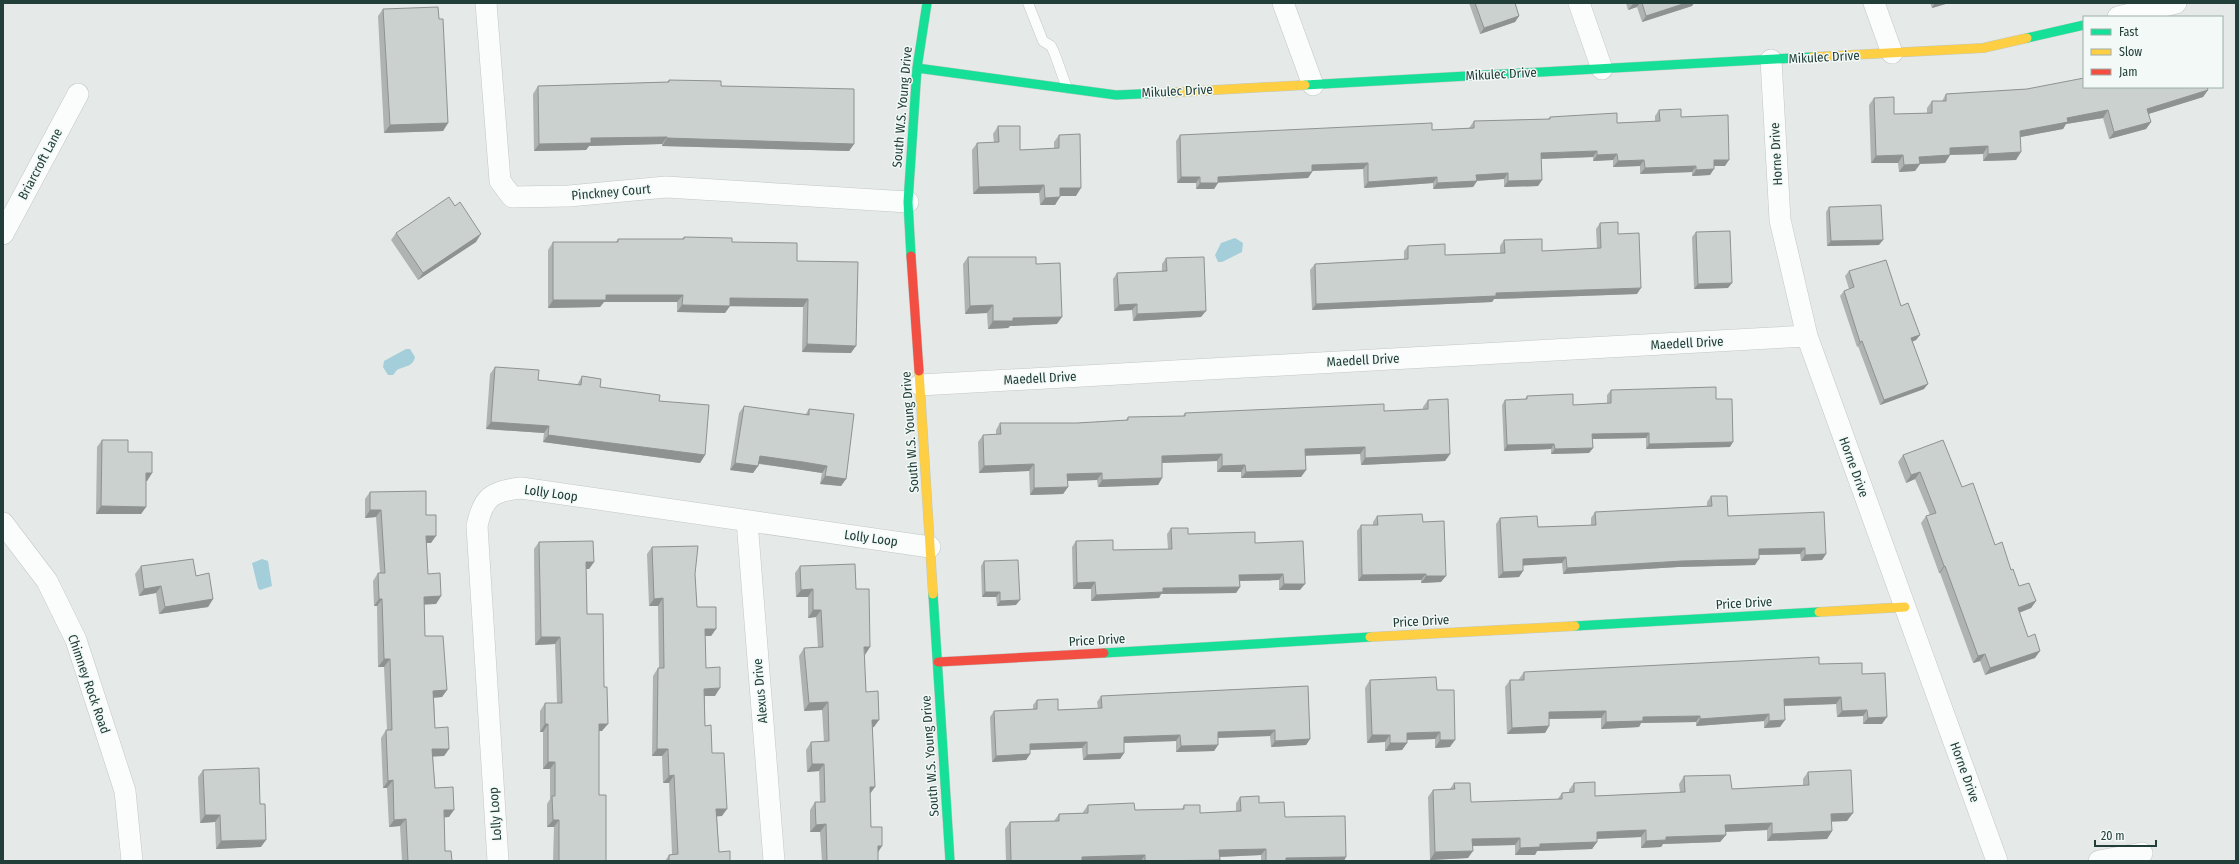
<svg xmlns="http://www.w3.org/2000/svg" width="2239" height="864" font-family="'Fira Sans Condensed',sans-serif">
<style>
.water{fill:#a3ceda}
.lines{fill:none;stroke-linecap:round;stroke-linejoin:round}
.lane-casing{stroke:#c2c7c5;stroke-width:11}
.street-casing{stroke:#c2c7c5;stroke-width:22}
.fast-casing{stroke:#c0c8c5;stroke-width:10}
.slow-casing{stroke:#c0c8c5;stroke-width:10}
.jam-casing{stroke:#c0c8c5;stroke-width:10}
.lane{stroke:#fbfcfc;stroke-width:10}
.street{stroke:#fbfcfc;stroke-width:21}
.fast{stroke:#16e098;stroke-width:9}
.slow{stroke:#ffcf43;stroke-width:9}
.jam{stroke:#f24e42;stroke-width:9}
.wall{fill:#afb4b2}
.shaded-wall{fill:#8e9291}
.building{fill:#cbd1cf;stroke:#8e9291}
.labels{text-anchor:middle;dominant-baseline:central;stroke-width:3;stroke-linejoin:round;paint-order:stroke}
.street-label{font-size:13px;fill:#213e39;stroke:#f2f9f6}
</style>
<rect width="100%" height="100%" fill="#e5eae8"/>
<!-- water -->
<path class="water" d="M1235,238L1243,243L1242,252L1222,262H1218L1215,255L1221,243Z
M406,349H410L415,357C413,367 404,366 397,370L393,375H388L383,367L384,361Z
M262,559L268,561L272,586L260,590L258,588L252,563Z"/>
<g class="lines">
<defs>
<path id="lane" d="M1028,3L1043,41L1051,46L1054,52L1067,88"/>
<path id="street" d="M486,3L500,181L512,197L569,196L666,187L908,202
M1283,3L1313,85
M1579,3L1602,69
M1874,3L1892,53
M2118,17L2176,3
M1771,60L1780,220L1807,336L1997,861
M3,234L78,94
M920,385L1807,336
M747,521L774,861
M3,523L47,581L76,640L125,791L132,861
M498,861L477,526C483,497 492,491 521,488L930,547
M2099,861L2142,853"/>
<path id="fast" d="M2027,38L2084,25
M917,68L1116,95L1162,93
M1305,85L1812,57
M911,256L908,202L917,68L927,3
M933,594L950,861
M1575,626L1819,612
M1104,653L1370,637"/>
<path id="slow" d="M1812,57L1983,48L2027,38
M1162,93L1305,85
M919,371L933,594
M1819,612L1905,607
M1370,637L1575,626"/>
<path id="jam" d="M911,256L919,371
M938,662L1104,653"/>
</defs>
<!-- lane casing -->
<use href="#lane" class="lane-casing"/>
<!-- street casing -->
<use href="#street" class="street-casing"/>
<!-- fast casing -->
<use href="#fast" class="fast-casing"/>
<!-- slow casing -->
<use href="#slow" class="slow-casing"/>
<!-- jam casing -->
<use href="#jam" class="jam-casing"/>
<!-- lane -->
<use href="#lane" class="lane"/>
<!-- street -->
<use href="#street" class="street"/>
<!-- fast -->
<use href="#fast" class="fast"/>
<!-- slow -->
<use href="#slow" class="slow"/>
<!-- jam -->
<use href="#jam" class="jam"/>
</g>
<!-- wall -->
<path class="wall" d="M1469,3H1518L1515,4L1519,16L1515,22L1480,34Z
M1626,3H1694L1692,6L1642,22L1637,7L1628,10Z
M1930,3H1949L1932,8Z
M383,9L439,19L448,123L443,131L384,133L378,16Z
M669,80L721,86L854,144L849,151L662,146V144L589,146L586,150L534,151L533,94L538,86L667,82Z
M2027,89L2208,90L2203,97L2148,114L2151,122L2146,129L2109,139L2103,118L2066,124L2063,129L2020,137L2016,160L1983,161V154L1950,155L1945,163L1920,164L1915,171L1899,172L1898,163H1871L1869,105L1874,98L1894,114L1927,113V108L1932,101H1942L1946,94Z
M1659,110L1681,117L1725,166H1714L1710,175L1692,176V172L1640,174V166L1613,167V160L1593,161V157L1541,159L1542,180L1538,186L1504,187V179L1477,181L1473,187L1433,189V183L1364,188L1363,169L1312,171V172L1308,178L1218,182L1214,189H1196V183H1177L1176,141L1180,135L1432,130L1469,128L1474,121L1548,119L1550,117L1617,123L1655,121V116Z
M998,126L1020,150L1054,148V142L1059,135L1076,196H1060L1055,205H1040L1039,193L973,194L972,150L977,143H994L993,134Z
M1829,207L1879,245L1827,246L1826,212Z
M1600,223L1618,234L1637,294L1494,299L1492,302L1312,310L1310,270L1315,264L1404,259V251L1408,246L1445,255L1500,253V246L1504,240L1542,251L1597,248L1596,229Z
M1696,232L1728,288L1694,289L1692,237Z
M396,233L476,242L418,280L391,240Z
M684,237L732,242L797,261L851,353L802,352L803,307L730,306L725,313L677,312V302H604L600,307L548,308V250L553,242H616L618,239H682Z
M968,257L1036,264L1057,324L1010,326L1008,328L988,329L987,313L965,314L963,264Z
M1166,258L1201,317L1133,321L1132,310L1114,311L1113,279L1117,273L1162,271V264Z
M1849,271L1901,306L1920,335L1916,340L1912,342L1924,389L1880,405L1858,346L1857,347L1840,296L1844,291L1849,289L1845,276Z
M495,367L538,380L577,385L582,376L600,387L659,401L705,455L700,463L543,442L544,433L486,429L490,374Z
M1611,390L1716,399L1730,447L1646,449V438L1592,439L1593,448L1589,453L1551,454V449L1504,451L1502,405L1505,400L1525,399L1527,396L1573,405L1607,403V395Z
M1428,400L1450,454L1445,461L1361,465L1360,454L1305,455L1306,470L1301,477L1241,478V472H1217V461L1162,463V478L1158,485L1098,487L1097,480L1068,481V487L1063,494L1030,495L1029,471L979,473L978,442L983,435H996V430L1000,423H1077L1126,420L1128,417L1183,416L1185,413L1384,411L1423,409V407Z
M744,406L805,415L809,409L846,479L841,486L820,484L822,473L798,469L759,464L758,466L753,473L730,470L739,413Z
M102,440L152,473L147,481H146V507L141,514H96L97,447Z
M1903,455L1962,487L1995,545L2011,570L2019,586L2036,601L2031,608L2019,613L2035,658L1985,675L1980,661L1973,663L1940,573H1939L1921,523L1926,516L1930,515L1915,479L1906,483L1898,462Z
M370,492L426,515L431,543H426L428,574L441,596L436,604H424L425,636L447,690L442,697L434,698L435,728L449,749L444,756H433L435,788L449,817H444L445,851L452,861H402L400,826L389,827L387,788H383L381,738L386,730H387L384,667H378L377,606H374L373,581L378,573H380L376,517L365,518V499Z
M1711,496L1728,516L1826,554L1822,560L1801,561L1800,554L1759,555L1755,565L1678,567L1563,574L1562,563L1523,565V571L1519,577L1498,578L1496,524L1500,518L1538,527L1591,525V518L1595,512L1707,506V502Z
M1377,516L1423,522L1441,582L1421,583V580L1358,581L1357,531L1361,525H1373V522Z
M1171,528L1188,534L1255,543L1300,590H1279V580L1240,581V587L1236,593L1161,594L1159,598L1091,601V589H1073L1072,547L1076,541L1113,550L1168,549L1167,534Z
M539,542L594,562L589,569H586L587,614L602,731H599V795L606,861H553L554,827H547V804L550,799V769H543V732H540V711L545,703H557L556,671L555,644L535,645L534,549Z
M652,547L695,574L697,607L716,629L711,636H705L706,668L715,696H705V726L712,753L722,816H717L719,852L730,861H665L669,855L672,854L669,783H663L662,756H652L653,676L658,668H659L658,606H649L647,554Z
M984,561L1016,605L997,606L996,597H982L981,566Z
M141,566L196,576L213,599L208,607L159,614L156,593L139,596L135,574Z
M800,566L856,589L864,655L866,692L874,727H873L870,794L871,827L878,853V861H822L820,832H810V810L815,802H820L819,771L807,772L806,750L811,742H824L822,710L804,711L799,656L804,648H818L816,617L808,618V597H796L795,573Z
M1819,664L1862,674L1882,724H1863V716L1837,717L1836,704L1784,706L1780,727L1764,728V721L1696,726V722L1641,723L1639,727L1601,729V718L1549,719V726L1545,733L1507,734L1505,687L1510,680H1519V679L1524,672Z
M1370,680L1437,690L1450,747L1435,748V739L1407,740V743L1402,750L1385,751V742L1367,743L1365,688Z
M1308,686L1310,739L1306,745L1271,747L1270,736L1218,738V745L1214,751L1176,752V741L1124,743V753L1120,759L1083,760L1082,748L1030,750V754L1026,760L992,762L990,717L994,711L1033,709V705L1037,700L1058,710L1098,708L1097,702L1101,696Z
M203,770L261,847L216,849L215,822L200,823L198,777Z
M1808,772L1847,821H1831L1832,831L1827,839L1767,841V830L1726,832V835L1720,842L1663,844L1661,847L1641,848V837L1597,839V842L1592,849L1537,851L1535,855H1515V845L1473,846L1468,858L1430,860L1428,797L1433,790L1450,789L1454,783L1471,802L1557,800L1562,793L1569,792V790L1574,783L1595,796L1680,792L1679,784L1684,776L1732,789L1803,785V779Z
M1240,797L1259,803L1285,817L1344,861H1261V855L1220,857L1219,861H1006L1005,829L1010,822L1054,821L1059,814L1083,813V812L1088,805L1135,810L1182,809L1184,805L1200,813L1236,812V803Z"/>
<!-- shaded-wall -->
<path class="shaded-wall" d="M1635,3H1640L1637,7L1628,10L1633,4Z
M1686,3H1694L1692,6L1642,22L1646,16Z
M1935,3H1949L1932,8Z
M1519,16L1515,22L1480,34L1484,28Z
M2208,90L2203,97L2142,116L2147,109Z
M2108,110L2103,118L2066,124L2063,129L2015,138L2020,131L2067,118Z
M2151,122L2146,129L2109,139L2114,132Z
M448,123L443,131L384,133L390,125Z
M667,137L662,144L589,146L586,150L534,151L539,144L591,138Z
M667,138L854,144L849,151L662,146Z
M1988,146L1983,154L1945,155L1950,148Z
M1597,151L1593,157L1537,159L1541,153Z
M2021,152L2016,160L1983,161L1988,154Z
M1617,154L1613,160L1593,161L1597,155Z
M1903,155L1898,163H1871L1876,156Z
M1950,155L1945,163L1914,164L1919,157Z
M1644,160L1640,166L1613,167L1618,161Z
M1714,160H1729L1725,166H1710Z
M1368,163L1363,169L1308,171L1312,165Z
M1920,164L1915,171L1899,172L1904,165Z
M1696,166L1692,172L1640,174L1645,168Z
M1714,169L1710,175L1692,176L1696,170Z
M1312,172L1308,178L1213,183L1218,177Z
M1508,173L1504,179L1472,181L1476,175Z
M1181,177H1200L1196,183H1177Z
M1437,177L1433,183L1364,188L1368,182Z
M1542,180L1538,186L1504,187L1508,181Z
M1477,181L1473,187L1433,189L1437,183Z
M1200,183H1218L1214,189H1196Z
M1044,185L1039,193L973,194L979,187Z
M1060,188H1081L1076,196H1055Z
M1060,197L1055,205H1040L1045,198Z
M481,234L476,242L418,280L423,273Z
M1883,240L1879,245L1827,246L1831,241Z
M1732,283L1728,288L1694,289L1698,284Z
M1641,288L1637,294L1494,299L1492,302L1312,310L1316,304L1496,293Z
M606,295H683L677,302H604L600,307L548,308L553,300Z
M730,298L808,299L803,307L725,306Z
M1137,304L1132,310L1114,311L1119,305Z
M682,305L730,306L725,313L677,312Z
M993,305L987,313L965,314L970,306Z
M1206,311L1201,317L1133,321L1137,314Z
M1062,317L1057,324L1010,326L1008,328L988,329L993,321L1013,318Z
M1920,335L1916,340L1908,343L1911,338Z
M1862,341L1858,346L1857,347L1860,342Z
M807,344L856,346L851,353L802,352Z
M1928,384L1924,389L1880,405L1884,400Z
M491,422L549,426L544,433L486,429Z
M1649,433L1646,438L1588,439L1592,434Z
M548,435L705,455L700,463L543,442Z
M1733,442L1730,447L1646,449L1649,444Z
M1554,444L1551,449L1504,451L1507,445Z
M1365,447L1360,454L1300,456L1305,449Z
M1593,448L1589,453L1551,454L1555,449Z
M1222,454L1217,461L1157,463L1162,456Z
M1450,454L1445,461L1361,465L1365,458Z
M760,456L803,462L827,466L822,473L755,463Z
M735,463L758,466L753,473L730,470Z
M1034,464L1029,471L979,473L984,466Z
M1245,465L1241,472H1217L1222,466Z
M1306,470L1301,477L1241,478L1246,472Z
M1920,472L1915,479L1906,483L1911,475Z
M146,473H152L147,481H141Z
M1102,473L1097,480L1063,481L1067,474Z
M825,476L846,479L841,486L820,484Z
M1162,478L1158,485L1098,487L1102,480Z
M1068,487L1063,494L1030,495L1034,488Z
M101,506L146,507L141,514H96Z
M370,510H381L376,517L365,518Z
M426,536H436L431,543H421Z
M1805,548L1800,554L1754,555L1759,549Z
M1826,554L1822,560L1801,561L1805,555Z
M1566,557L1562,563L1518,566L1523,559Z
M1759,559L1755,565L1678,567L1563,574L1567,568L1682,561Z
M586,562H594L589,569H581Z
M1944,566H1945L1940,573H1939Z
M1523,571L1519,577L1498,578L1503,572Z
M1283,574L1279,580L1235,581L1239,575Z
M1426,574L1421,580L1358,581L1362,575Z
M1426,576H1446L1441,582L1421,583Z
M1095,582L1091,589H1073L1077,583Z
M1284,584H1305L1300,590H1279Z
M161,586L156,593L139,596L144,589Z
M1240,587L1236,593L1161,594L1159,598L1091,601L1096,595L1163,588Z
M813,589L808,597H796L801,590Z
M985,592H1000L996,597H982Z
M441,596L436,604L419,605L424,597Z
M663,598L658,606H649L654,599Z
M213,599L208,607L159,614L165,607Z
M379,599H382L377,606H374Z
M1020,600L1016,605L997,606L1000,601Z
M2036,601L2031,608L2013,615L2018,608Z
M813,610H821L816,617L808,618Z
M705,629H716L711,636H700Z
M541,637H560L555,644L535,645Z
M864,647H870L865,655Z
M2040,651L2035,658L1985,675L1990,668Z
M1985,654L1980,661L1973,663L1978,656Z
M384,659H390L384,667H378Z
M720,688L715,696H699L704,689Z
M447,690L442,697L428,698L433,691Z
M1841,697L1836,704L1779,706L1784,699Z
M828,702L822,710L804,711L809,703Z
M1867,710L1863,716L1837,717L1842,711Z
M1606,711L1601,718L1544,719L1549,712Z
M1769,714L1764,721L1696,726L1700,719Z
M1700,716L1696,722L1641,723L1639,727L1601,729L1606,722L1643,717Z
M1887,717L1882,724H1863L1868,718Z
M872,720H879L874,727L867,728Z
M1785,720L1780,727L1764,728L1769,721Z
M545,724H548L543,732H540Z
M599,724H608L602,731H593Z
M1549,726L1545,733L1507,734L1512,728Z
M1275,730L1270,736L1213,738L1218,732Z
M1440,732L1435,739L1401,740L1407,733Z
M1180,735L1176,741L1120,743L1124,737Z
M1372,735H1390L1385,742L1367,743Z
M1310,739L1306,745L1271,747L1275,741Z
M1440,740H1455L1450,747L1435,748Z
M1087,742L1082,748L1026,750L1030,744Z
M1390,743H1407L1402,750L1385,751Z
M1218,745L1214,751L1176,752L1181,746Z
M432,749H449L444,756L427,757Z
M657,749H668L662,756H652Z
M1124,753L1120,759L1083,760L1087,755Z
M1030,754L1026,760L992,762L996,756Z
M548,762H555L550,769H543Z
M812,764H824L819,771L807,772Z
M674,775L669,783H663L669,776Z
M393,780L387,788H383L388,781Z
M870,787H875L870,794Z
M716,809H727L722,816L711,817Z
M444,810H454L449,817L439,818Z
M1853,813L1847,821L1826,822L1831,814Z
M205,815H220L215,822L200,823Z
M406,819L400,826L389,827L394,820Z
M553,820H559L554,827H547Z
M1772,823L1767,830L1720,832L1725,825Z
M826,824L820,832H810L816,825Z
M1646,830L1641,837L1591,839L1597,832Z
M1832,831L1827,839L1767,841L1772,834Z
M1726,835L1720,842L1663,844L1661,847L1641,848L1646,841L1666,837Z
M1520,838L1515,845L1467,846L1472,839Z
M266,840L261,847L216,849L221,841Z
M1597,842L1592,849L1537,851L1535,855H1515L1520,848L1540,844Z
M878,846H882L877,854Z
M1266,849L1261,855L1215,857L1219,850Z
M1473,851L1468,858L1430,860L1435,852Z
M1145,855L1141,861H1079L1082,857Z
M1346,857L1344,861H1285L1286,858Z"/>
<!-- building -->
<path class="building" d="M1475,3H1515L1519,16L1484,28Z
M1642,3H1686L1646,16Z
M438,7L439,19H443L448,123L390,125L383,9Z
M2084,78V87H2207L2208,90L2147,109L2151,122L2114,132L2108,110L2067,118L2068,122L2020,131L2021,152L1988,154V146L1950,148V155L1919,157L1920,164L1904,165L1903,155L1876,156L1874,98L1894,97V114L1932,113V101H1946V94L2027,89Z
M669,80L721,81V86L854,89V144L667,138V137L591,138V143L539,144L538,86L669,82Z
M1681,109V117L1728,115L1729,160H1714V169L1696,170V166L1645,168L1644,160L1618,161L1617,154L1597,155V151L1541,153L1542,180L1508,181V173L1476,175L1477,181L1437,183V177L1368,182V163L1312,165V172L1218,177V183H1200V177H1181L1180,135L1432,123V130L1474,128V121L1550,119V117L1617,113V123L1660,121L1659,110Z
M998,126H1020V150L1059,148V135L1080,134L1081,188H1060V197L1045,198L1044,185L979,187L977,143L999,142Z
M449,197L455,206L460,202L481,234L423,273L396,233Z
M1881,205L1883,240L1831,241L1829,207Z
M1618,222V234L1639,233L1641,288L1496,293V296L1316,304L1315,264L1408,259V246L1445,244V255L1505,253L1504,240L1542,239V251L1601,248L1600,223Z
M1730,231L1732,283L1698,284L1696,232Z
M684,237L732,238V242L797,243V261L858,262L856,346L807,344L808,299L730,298V306L682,305L683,295H606V300H553V242H618V239H684Z
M968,257H1036V264L1060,263L1062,317L1013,318V321H993V305L970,306Z
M1204,257L1206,311L1137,314V304L1119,305L1117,273L1167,271L1166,258Z
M1886,260L1901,306L1908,303L1920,335L1911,338L1928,384L1884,400L1862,341L1860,342L1844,291L1854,287L1849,271Z
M495,367L539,370L538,380L581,385L582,376L601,379L600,387L660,395L659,401L709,405L705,455L548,435L549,426L491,422Z
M1716,387V399H1732L1733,442L1649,444V433L1592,434L1593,448L1555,449L1554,444L1507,445L1505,400L1527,399V396L1573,394V405L1611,403V390Z
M1448,399L1450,454L1365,458V447L1305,449L1306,470L1246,472L1245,465L1222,466V454L1162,456V478L1102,480V473L1067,474L1068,487L1034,488V464L984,466L983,435L1001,434L1000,423H1077L1128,420V417L1185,416V413L1384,404V411L1428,409V400Z
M744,406L809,415V409L854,414L846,479L825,476L827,466L803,462L760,456L758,466L735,463Z
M102,440H128V452H152V473H146V507L101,506Z
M1943,440L1962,487L1973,483L1995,545L2002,542L2011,570L2013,569L2019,586L2029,583L2036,601L2018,608L2028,637L2035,634L2040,651L1990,668L1985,654L1978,656L1945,566H1944L1926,516L1936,513L1920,472L1911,475L1903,455Z
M426,491V515H436V536H426L428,574L440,573L441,596L424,597L425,636H443L447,690L433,691L435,728L448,727L449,749H432L435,788L453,787L454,810H444L445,851H451L452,861H408L406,819L394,820L393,780L388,781L386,730H392L390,659H384L382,599H379L378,573H385L381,510H370V492Z
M1711,496H1727L1728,516L1824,512L1826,554L1805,555V548L1759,549V559L1682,561L1567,568L1566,557L1523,559V571L1503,572L1500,518L1537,516L1538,527L1596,525L1595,512L1712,506Z
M1422,514L1423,522L1444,521L1446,576H1426V574L1362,575L1361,525H1378L1377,516Z
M1171,528H1188V534L1255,532V543L1303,541L1305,584H1284L1283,574L1239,575L1240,587L1163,588V592L1096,595L1095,582L1077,583L1076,541L1113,540V550L1172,549Z
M593,541L594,562H586L587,614H603L604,687H607L608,724H599V795H606V861H559V820H553L552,796H555V762H548V724H545V703H562L560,637H541L539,542Z
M698,546L695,574L697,607H716V629H705L706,668L720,667V688L704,689L705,726L711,725L712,753H724L727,809H716L719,852L730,851V861H669V855L678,854L674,775L669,776L668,749H657L658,668H664L663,598L654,599L652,547Z
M193,559L196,576L209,573L213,599L165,607L161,586L144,589L141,566Z
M1018,560L1020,600L1000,601V592H985L984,561Z
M855,564L856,589H869L870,647H864L866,692L878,691L879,720H872L875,787H870L871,827H882V846H878V861H827L826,824L816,825L815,802H825L824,764H812L811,742L829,741L828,702L809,703L804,648L823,647L821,610H813V589L801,590L800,566Z
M1819,657V664L1862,663V674L1885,673L1887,717L1868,718L1867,710L1842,711L1841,697L1784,699L1785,720L1769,721V714L1700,719V716L1643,717V721L1606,722V711L1549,712V726L1512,728L1510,680H1524V672Z
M1436,677L1437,690H1454L1455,740H1440V732L1407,733V743H1390V735H1372L1370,680Z
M1308,686L1310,739L1275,741V730L1218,732V745L1181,746L1180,735L1124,737V753L1087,755V742L1030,744V754L996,756L994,711L1037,709V700L1058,699V710L1102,708L1101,696Z
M259,768L260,804H265L266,840L221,841L220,815H205L203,770Z
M1851,770L1853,813L1831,814L1832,831L1772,834V823L1725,825L1726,835L1666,837V840L1646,841V830L1597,832V842L1540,844V847L1520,848V838L1472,839L1473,851L1435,852L1433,790L1455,789L1454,783H1470L1471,802L1562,799V793L1574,792V783L1595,782V796L1685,792L1684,776L1730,775L1732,789L1809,785L1808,772Z
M1259,796V803L1284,802L1285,817L1345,816L1346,857L1286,858V861H1266V849L1219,850L1220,860L1145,861V855L1082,857V861H1011L1010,822L1059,821V814L1088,813V805L1134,803L1135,810L1184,809V805H1200V813L1241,811L1240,797Z"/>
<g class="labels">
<!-- street labels -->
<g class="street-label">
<text transform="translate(1824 57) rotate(-3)">Mikulec Drive</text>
<text transform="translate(1501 74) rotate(-3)">Mikulec Drive</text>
<text transform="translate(1177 91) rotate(-3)">Mikulec Drive</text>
<text transform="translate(902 107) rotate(-85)">South W.S. Young Drive</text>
<text transform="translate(1776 154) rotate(-93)">Horne Drive</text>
<text transform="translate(40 164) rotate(-62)">Briarcroft Lane</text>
<text transform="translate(611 192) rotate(-5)">Pinckney Court</text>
<text transform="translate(1687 343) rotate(-3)">Maedell Drive</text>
<text transform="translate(1363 360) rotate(-3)">Maedell Drive</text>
<text transform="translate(1040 378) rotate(-3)">Maedell Drive</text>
<text transform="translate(910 432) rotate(-94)">South W.S. Young Drive</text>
<text transform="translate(1854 467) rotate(70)">Horne Drive</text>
<text transform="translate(551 493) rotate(8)">Lolly Loop</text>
<text transform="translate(871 538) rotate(8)">Lolly Loop</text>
<text transform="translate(1744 603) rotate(-3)">Price Drive</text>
<text transform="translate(1421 621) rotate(-3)">Price Drive</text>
<text transform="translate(1097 640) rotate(-3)">Price Drive</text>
<text transform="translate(89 684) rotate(71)">Chimney Rock Road</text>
<text transform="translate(760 691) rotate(-95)">Alexus Drive</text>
<text transform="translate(930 756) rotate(-94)">South W.S. Young Drive</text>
<text transform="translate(1965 772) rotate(70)">Horne Drive</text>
<text transform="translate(495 814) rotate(-94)">Lolly Loop</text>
</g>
</g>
<!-- border -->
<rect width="2239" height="864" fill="none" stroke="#213e39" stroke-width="8"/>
<!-- legend -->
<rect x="2083" y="16" width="140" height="72" fill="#f2f9f6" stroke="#9eaeaa"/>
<rect x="2091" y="29" width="20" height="6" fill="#16e098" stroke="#9eaeaa"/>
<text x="2119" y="36" font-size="12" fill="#213e39">Fast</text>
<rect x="2091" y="49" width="20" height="6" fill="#ffcf43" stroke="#9eaeaa"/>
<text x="2119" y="56" font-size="12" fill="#213e39">Slow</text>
<rect x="2091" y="69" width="20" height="6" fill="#f24e42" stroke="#9eaeaa"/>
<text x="2119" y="76" font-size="12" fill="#213e39">Jam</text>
<!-- scale -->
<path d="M2095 840v6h61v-6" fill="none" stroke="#213e39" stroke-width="2"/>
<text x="2101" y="840" font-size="12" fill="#213e39" stroke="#f2f9f6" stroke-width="3" paint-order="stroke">20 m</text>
</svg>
